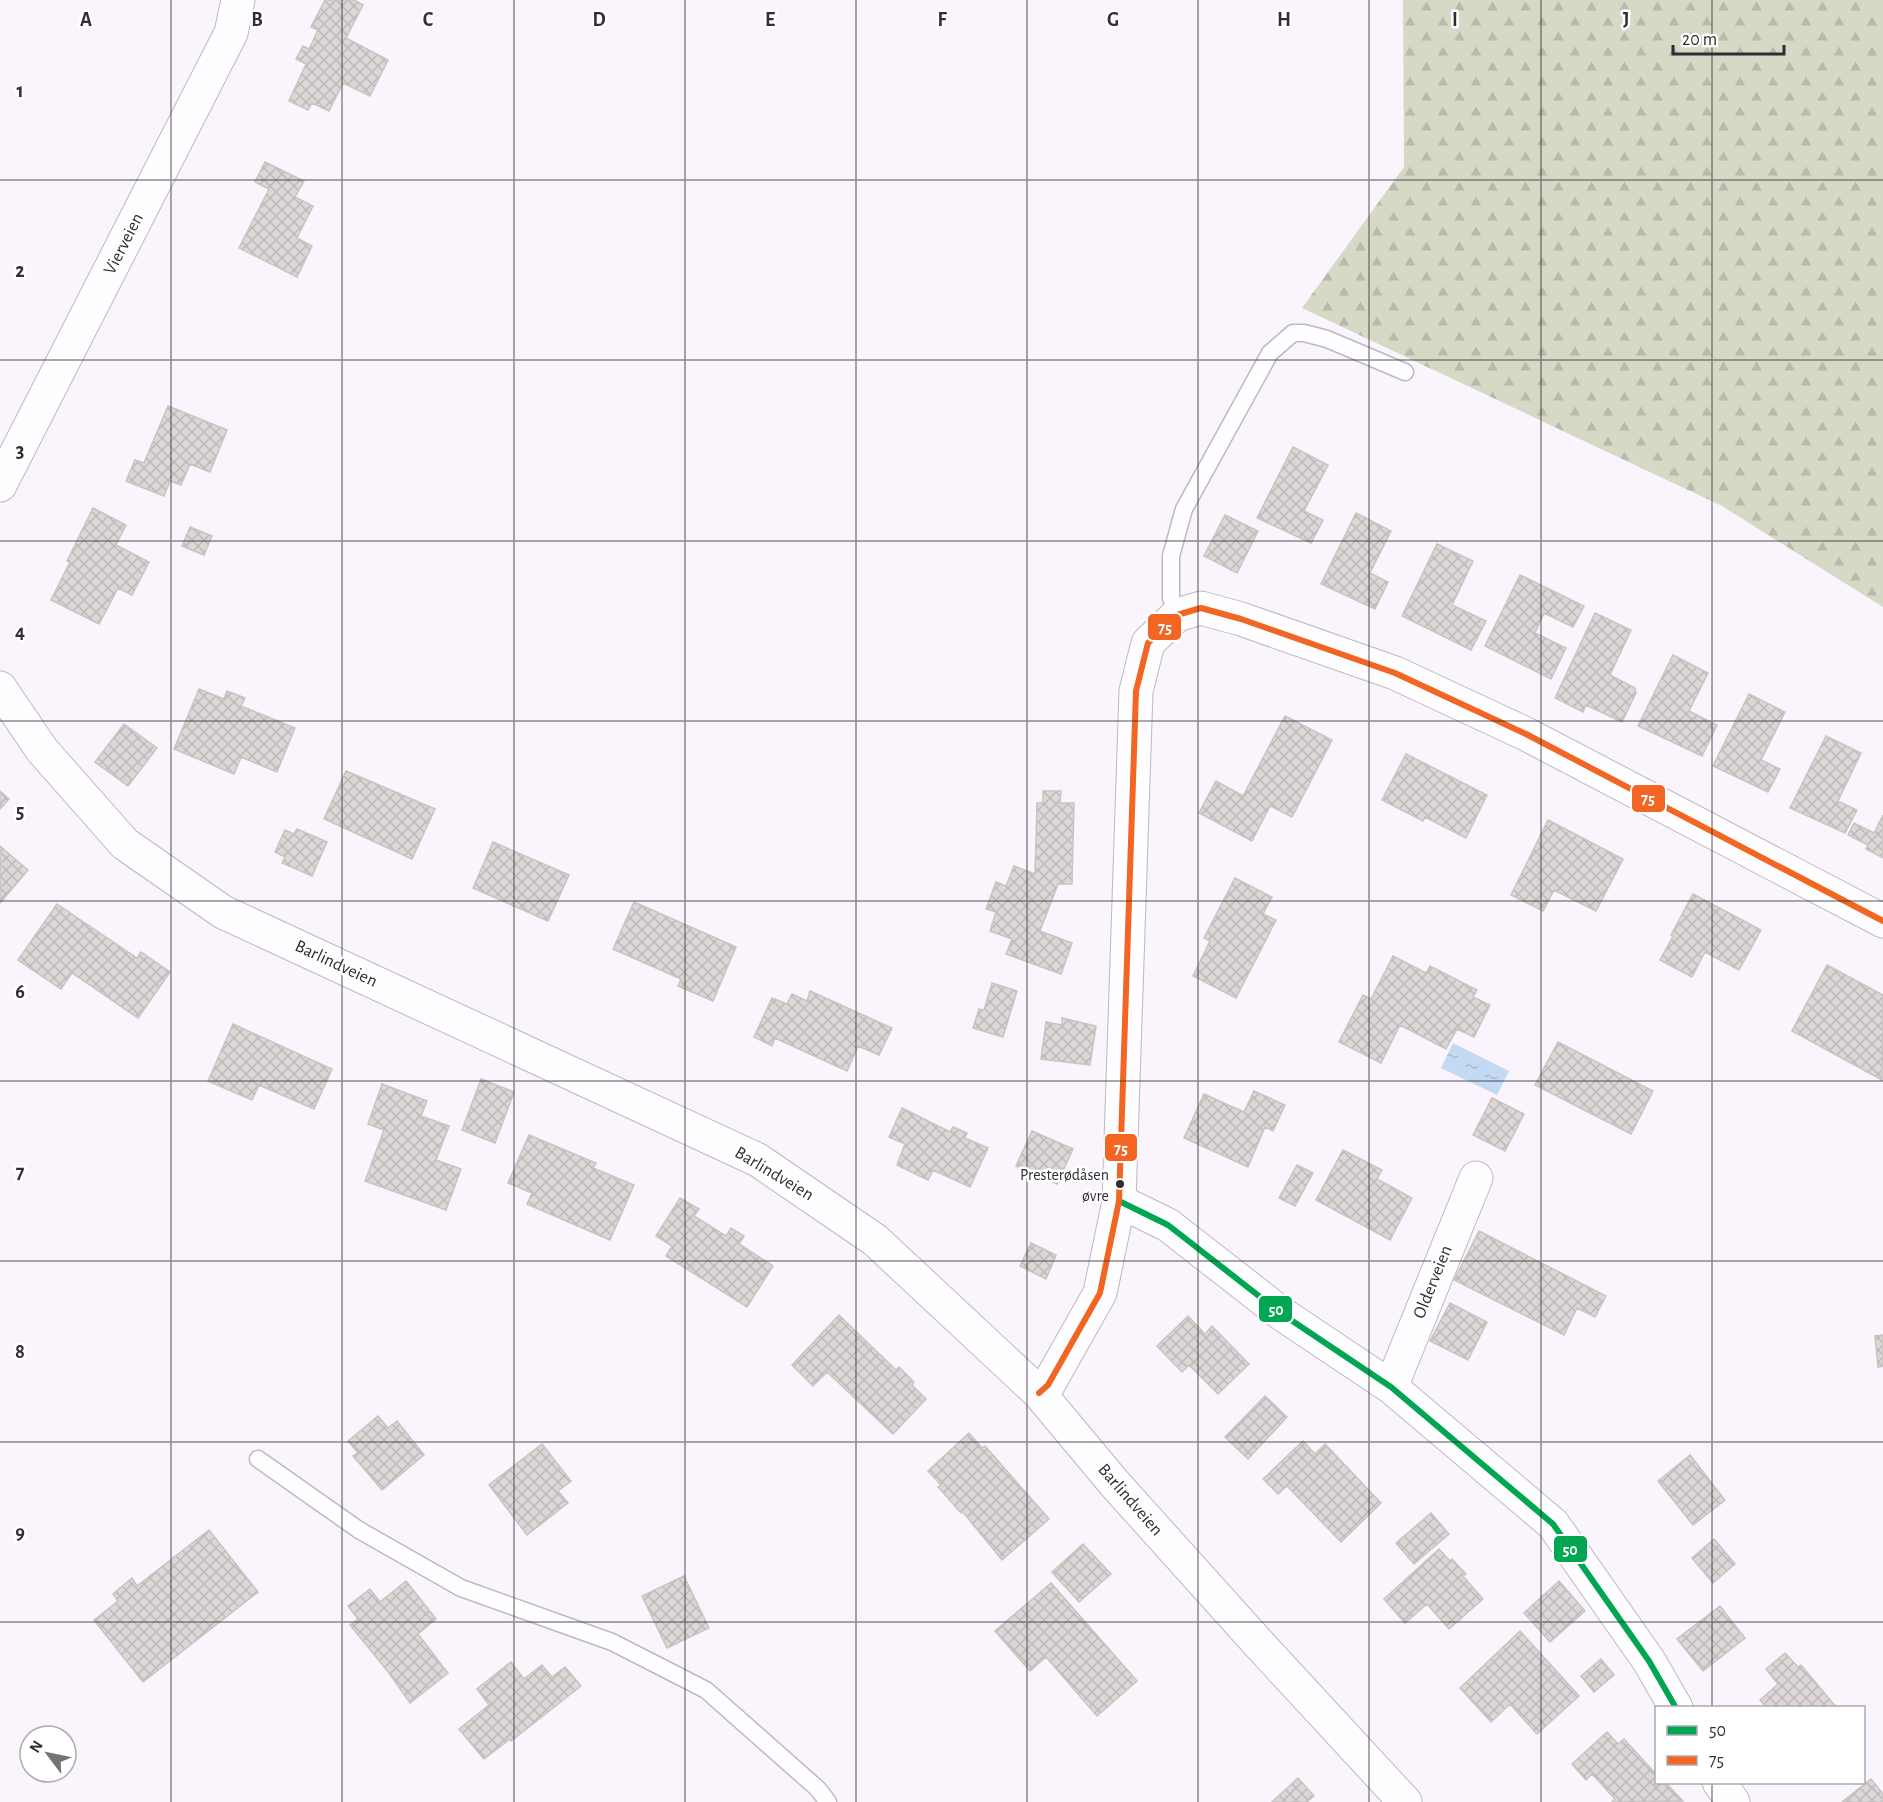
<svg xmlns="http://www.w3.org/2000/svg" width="1883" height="1802" font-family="'Alegreya Sans',sans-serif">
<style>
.forest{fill:url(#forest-firs)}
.water{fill:url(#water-ripples)}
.building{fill:url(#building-cross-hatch);stroke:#cac3c3;stroke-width:1.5}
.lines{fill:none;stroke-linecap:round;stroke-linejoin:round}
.service-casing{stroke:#beb8bf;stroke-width:19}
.minor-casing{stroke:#beb8bf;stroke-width:35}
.service{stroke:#fefdff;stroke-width:16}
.minor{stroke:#fefdff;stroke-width:33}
.bus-1-casing{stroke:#fff;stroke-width:10}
.bus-2-casing{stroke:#fff;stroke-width:10}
.bus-1{stroke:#00a651;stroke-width:6}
.bus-2{stroke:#f26522;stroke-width:6}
.grid{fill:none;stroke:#332c35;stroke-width:1.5;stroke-opacity:0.55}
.bus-dot{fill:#332c35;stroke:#fff;stroke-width:2}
.labels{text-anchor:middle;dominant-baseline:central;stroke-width:5;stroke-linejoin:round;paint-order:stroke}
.bus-label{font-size:16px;fill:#332c35;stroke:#fff;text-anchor:end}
.street-label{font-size:18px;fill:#332c35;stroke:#fff}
.grid-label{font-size:20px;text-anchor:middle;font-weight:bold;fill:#332c35;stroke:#fff;stroke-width:5;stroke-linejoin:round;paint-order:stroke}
.line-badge{stroke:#fff;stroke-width:2}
.badge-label{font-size:16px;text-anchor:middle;font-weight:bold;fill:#fff}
</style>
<defs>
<pattern id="forest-firs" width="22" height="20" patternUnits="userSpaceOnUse" patternTransform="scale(1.5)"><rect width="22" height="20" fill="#d6d9c6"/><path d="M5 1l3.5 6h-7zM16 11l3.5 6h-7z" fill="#b8baab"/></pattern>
<pattern id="water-ripples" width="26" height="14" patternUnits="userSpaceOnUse" patternTransform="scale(1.5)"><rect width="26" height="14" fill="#c4d9f2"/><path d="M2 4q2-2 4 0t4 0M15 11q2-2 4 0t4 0" fill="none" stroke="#a9bad0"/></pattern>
<pattern id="building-cross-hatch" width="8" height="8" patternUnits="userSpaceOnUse" patternTransform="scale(1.5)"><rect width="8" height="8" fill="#ddd6d6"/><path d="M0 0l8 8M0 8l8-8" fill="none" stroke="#beb8b8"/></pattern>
</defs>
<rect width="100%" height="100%" fill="#faf4fc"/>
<!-- forest -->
<path class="forest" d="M1403,0H1883V607L1722,506L1302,308L1404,167Z"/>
<!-- water -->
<path class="water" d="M1453,1043L1509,1071L1497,1095L1441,1068Z"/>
<!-- building -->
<path class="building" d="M325,0H354L363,5L346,38L388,60L370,96L343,83L329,111L312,103L308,110L289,101L306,64L296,59L303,46L309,49L318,30L311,27Z
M265,162L304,181L295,197L313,206L297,238L312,246L297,277L239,248L269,189L255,182Z
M168,406L227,430L210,472L190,464L181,485L170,481L164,496L126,481L135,460L144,463Z
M1293,447L1328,465L1304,511L1323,520L1311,543L1257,518Z
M93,508L126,525L116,545L149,562L132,595L118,588L99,624L51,600L70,562L67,561Z
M1356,513L1391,531L1370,573L1388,582L1375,609L1321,584Z
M1225,515L1258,531L1237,573L1204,556Z
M190,527L212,536L204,555L182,546Z
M1437,544L1473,561L1452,605L1486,621L1471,650L1402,616Z
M1520,575L1584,606L1573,627L1544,613L1535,633L1566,648L1551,679L1485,646Z
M1595,613L1631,630L1610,675L1635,688L1636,693L1622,722L1586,705L1583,712L1555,698Z
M1673,655L1708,673L1689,711L1717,725L1702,756L1638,726Z
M199,689L224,699L227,691L245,698L241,706L295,728L277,772L241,757L234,774L174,749Z
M1749,694L1785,712L1761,760L1780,769L1768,792L1713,766Z
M1285,716L1332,740L1292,817L1270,806L1252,841L1199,813L1216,781L1243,796Z
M124,724L157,748L128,786L95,762Z
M1826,736L1861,753L1838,801L1857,810L1845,833L1790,808Z
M1406,754L1487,795L1466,838L1425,817L1423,821L1382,800Z
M346,771L435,809L412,859L324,819Z
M0,791L9,799L0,809Z
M1043,791H1061L1060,803H1074L1072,884H1058L1040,931L1072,943L1061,974L1006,954L1012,939L990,931L996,912L986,909L996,882L1006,886L1014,866L1035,874L1037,803H1043Z
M1883,815V858L1866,849L1868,845L1848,835L1854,823L1874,833Z
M1548,820L1623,859L1596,911L1554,890L1543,911L1511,895Z
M297,829L327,842L312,876L282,863L285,857L275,852L285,830L294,834Z
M493,842L569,875L548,921L473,888Z
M0,846L28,870L0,903Z
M1235,878L1272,897L1263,914L1276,920L1236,998L1193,976L1210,941L1204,938Z
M1693,894L1761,930L1739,970L1705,952L1692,977L1660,960L1673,936L1671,935Z
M634,902L736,947L713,1001L678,986L681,979L613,949Z
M57,904L137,958L141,952L170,972L138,1018L72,973L61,989L18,960Z
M1393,956L1426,973L1430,966L1477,990L1473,997L1490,1005L1474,1037L1457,1029L1446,1049L1400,1025L1381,1063L1339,1042L1363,995L1371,999Z
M1827,965L1883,995L1882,1080L1792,1031Z
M992,983L1017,991L1003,1037L973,1028L979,1009L984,1010Z
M810,991L892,1028L879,1055L858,1046L847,1071L775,1038L772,1046L754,1037L772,998L787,1004L792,994L807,1001Z
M1062,1018L1096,1026L1090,1065L1041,1059L1046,1022L1062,1025Z
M233,1024L332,1069L314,1109L259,1085L252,1100L208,1081Z
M1558,1042L1653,1091L1631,1134L1535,1085Z
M481,1079L514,1092L495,1143L462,1130Z
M382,1084L427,1101L421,1116L449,1126L436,1160L461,1169L446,1210L365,1181L384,1130L368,1124Z
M1254,1091L1285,1105L1273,1131L1265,1127L1248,1167L1184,1138L1204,1094L1244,1112Z
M1492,1098L1524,1114L1505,1151L1473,1135Z
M902,1108L950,1132L953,1127L967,1133L965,1138L988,1148L970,1187L933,1170L928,1180L897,1165L905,1144L889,1137Z
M1032,1131L1073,1149L1057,1184L1016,1166Z
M529,1135L596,1163L593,1168L634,1185L610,1240L527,1204L532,1193L508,1183Z
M1343,1150L1382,1170L1377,1179L1412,1198L1390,1240L1316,1200Z
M1297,1165L1313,1173L1295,1206L1279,1198Z
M680,1198L699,1209L694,1216L726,1236L731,1228L744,1236L739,1244L773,1266L747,1307L666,1256L672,1246L656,1236Z
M1479,1231L1606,1296L1595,1317L1577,1308L1564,1335L1454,1280Z
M1031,1243L1056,1255L1046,1279L1020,1266Z
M1450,1303L1487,1322L1468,1360L1430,1341Z
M839,1315L896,1370L899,1367L914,1382L912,1385L926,1399L893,1434L827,1372L813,1386L792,1365Z
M1188,1316L1205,1334L1212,1326L1249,1364L1218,1394L1189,1365L1182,1372L1157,1346Z
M1883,1335V1366L1878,1367L1875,1336Z
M1265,1396L1287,1417L1248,1459L1225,1437Z
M378,1416L388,1428L397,1421L424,1455L382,1490L353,1456L358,1453L348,1441Z
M969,1433L982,1448L985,1446L1049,1519L1002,1560L962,1511L961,1513L938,1487L941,1485L928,1471Z
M1303,1441L1315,1454L1325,1444L1381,1503L1341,1542L1287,1486L1278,1494L1263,1479Z
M542,1444L571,1481L558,1491L568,1503L527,1535L489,1485Z
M1690,1455L1725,1500L1693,1525L1658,1481Z
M1431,1513L1449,1534L1414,1564L1396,1543Z
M209,1530L258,1592L143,1682L94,1620L118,1601L113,1594L132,1578L137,1586Z
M1714,1539L1735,1564L1713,1583L1692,1558Z
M1083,1544L1111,1574L1079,1602L1052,1572Z
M1439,1549L1450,1561L1452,1559L1466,1574L1463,1576L1483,1599L1449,1629L1427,1604L1405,1623L1384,1599Z
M684,1576L709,1628L667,1648L642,1596Z
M406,1581L436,1619L418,1634L448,1673L410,1703L389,1673L350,1625L358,1619L348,1606L370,1589L380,1602Z
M1559,1581L1585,1611L1550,1642L1524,1613Z
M1051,1583L1137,1681L1097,1716L1046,1657L1030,1671L995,1631Z
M1720,1606L1745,1638L1703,1671L1677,1639Z
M1520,1631L1579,1696L1537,1734L1510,1704L1491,1722L1460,1688Z
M1785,1653L1798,1667L1801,1665L1837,1708H1767L1760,1700L1778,1684L1766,1669Z
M1601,1659L1614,1675L1594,1692L1581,1676Z
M511,1662L524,1679L542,1665L552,1677L565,1667L581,1686L511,1741L510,1739L484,1759L459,1729L489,1705L477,1689Z
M1607,1732L1618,1744L1624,1739L1656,1774V1782H1665L1683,1801L1612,1802L1615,1799L1592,1774L1586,1780L1572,1764Z
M1298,1778L1314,1796L1307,1802H1272Z
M1871,1779L1883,1794V1802H1842Z"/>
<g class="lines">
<defs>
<path id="service" d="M1177,615L1171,598V556L1184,509L1270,353L1293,333H1304L1327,339L1405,372
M258,1459L359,1530L461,1588L612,1642L706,1690L818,1789L828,1802"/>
<path id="minor" d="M0,485L231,33L238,0
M0,688L42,750L125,844L223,912L758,1160L875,1240L1039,1393L1115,1484L1259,1644L1405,1802
M1119,1201L1168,1225L1282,1314L1391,1387L1553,1524L1649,1661L1676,1708
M1391,1387L1476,1178
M1039,1393L1048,1385L1100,1293L1119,1201L1136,691L1148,643L1177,615L1201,608L1241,619L1395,673L1526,734L1883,921
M1719,1782L1733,1802"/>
</defs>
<!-- service casing -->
<use href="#service" class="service-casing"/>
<!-- minor casing -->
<use href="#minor" class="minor-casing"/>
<!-- service -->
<use href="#service" class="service"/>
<!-- minor -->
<use href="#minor" class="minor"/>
<defs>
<path id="bus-1" d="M1119,1201L1168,1225L1282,1314L1391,1387L1553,1524L1649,1661L1676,1708"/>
<path id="bus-2" d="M1039,1393L1048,1385L1100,1293L1119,1201L1136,691L1148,643L1177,615L1201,608L1241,619L1395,673L1526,734L1883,921"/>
</defs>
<!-- bus-1 casing -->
<use href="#bus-1" class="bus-1-casing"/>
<!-- bus-2 casing -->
<use href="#bus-2" class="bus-2-casing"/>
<!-- bus-1 -->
<use href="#bus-1" class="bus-1"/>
<!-- bus-2 -->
<use href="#bus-2" class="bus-2"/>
</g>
<!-- grid -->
<path class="grid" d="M171,0V1802M342,0V1802M514,0V1802M685,0V1802M856,0V1802M1027,0V1802M1198,0V1802M1369,0V1802M1541,0V1802M1712,0V1708M0,180H1883M0,360H1883M0,541H1883M0,721H1883M0,901H1883M0,1081H1883M0,1261H1883M0,1442H1883M0,1622H1883M1712,1782V1802"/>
<!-- markers -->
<circle class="bus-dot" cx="1120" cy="1184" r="5"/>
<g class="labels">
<!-- bus labels -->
<g class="bus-label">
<text x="1109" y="1175">Presterødåsen<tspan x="1109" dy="21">øvre</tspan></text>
</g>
<!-- street labels -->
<g class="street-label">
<text transform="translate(124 244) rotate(-63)">Vierveien</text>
<text transform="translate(336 964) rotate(25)">Barlindveien</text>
<text transform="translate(774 1174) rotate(31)">Barlindveien</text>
<text transform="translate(1433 1282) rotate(-68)">Olderveien</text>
<text transform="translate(1130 1500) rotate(49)">Barlindveien</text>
</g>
</g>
<g class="grid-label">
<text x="86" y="26">A</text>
<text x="257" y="26">B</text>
<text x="428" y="26">C</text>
<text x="599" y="26">D</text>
<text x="770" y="26">E</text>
<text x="942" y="26">F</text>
<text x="1113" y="26">G</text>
<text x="1284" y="26">H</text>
<text x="1455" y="26">I</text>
<text x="1626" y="26">J</text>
<text x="20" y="97">1</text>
<text x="20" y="277">2</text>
<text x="20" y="457">3</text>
<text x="20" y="638">4</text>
<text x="20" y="818">5</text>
<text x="20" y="998">6</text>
<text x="20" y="1178">7</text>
<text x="20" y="1358">8</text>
<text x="20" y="1539">9</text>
</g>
<g class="line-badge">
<rect x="1147" y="613" width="35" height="28" rx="6" fill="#f26522"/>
<rect x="1631" y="784" width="35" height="29" rx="6" fill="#f26522"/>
<rect x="1104" y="1133" width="34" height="29" rx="6" fill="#f26522"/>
<rect x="1258" y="1295" width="35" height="28" rx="6" fill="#00a651"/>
<rect x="1553" y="1535" width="35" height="28" rx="6" fill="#00a651"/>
</g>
<g class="badge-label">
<text x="1165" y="633">75</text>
<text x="1648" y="804">75</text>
<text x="1121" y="1154">75</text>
<text x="1276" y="1315">50</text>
<text x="1570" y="1555">50</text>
</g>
<!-- legend -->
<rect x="1655" y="1706" width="210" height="78" fill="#ffffff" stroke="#adabae" stroke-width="1.5"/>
<rect x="1667" y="1726" width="30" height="9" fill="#00a651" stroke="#adabae" stroke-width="1.5"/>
<text x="1709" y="1736" font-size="18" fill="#332c35">50</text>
<rect x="1667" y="1756" width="30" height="9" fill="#f26522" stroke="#adabae" stroke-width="1.5"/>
<text x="1709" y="1766" font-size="18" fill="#332c35">75</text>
<!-- north arrow -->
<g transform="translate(48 1754) rotate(302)"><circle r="28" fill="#ffffff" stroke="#adabae" stroke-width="1.5"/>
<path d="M0-4.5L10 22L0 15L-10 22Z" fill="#79727b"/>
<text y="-9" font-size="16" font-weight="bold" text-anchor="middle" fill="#332c35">N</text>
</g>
<!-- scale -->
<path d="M1673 45v9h111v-9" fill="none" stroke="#332c35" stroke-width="3"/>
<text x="1682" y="45" font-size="18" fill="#332c35" stroke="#ffffff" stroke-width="4.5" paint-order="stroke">20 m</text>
</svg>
